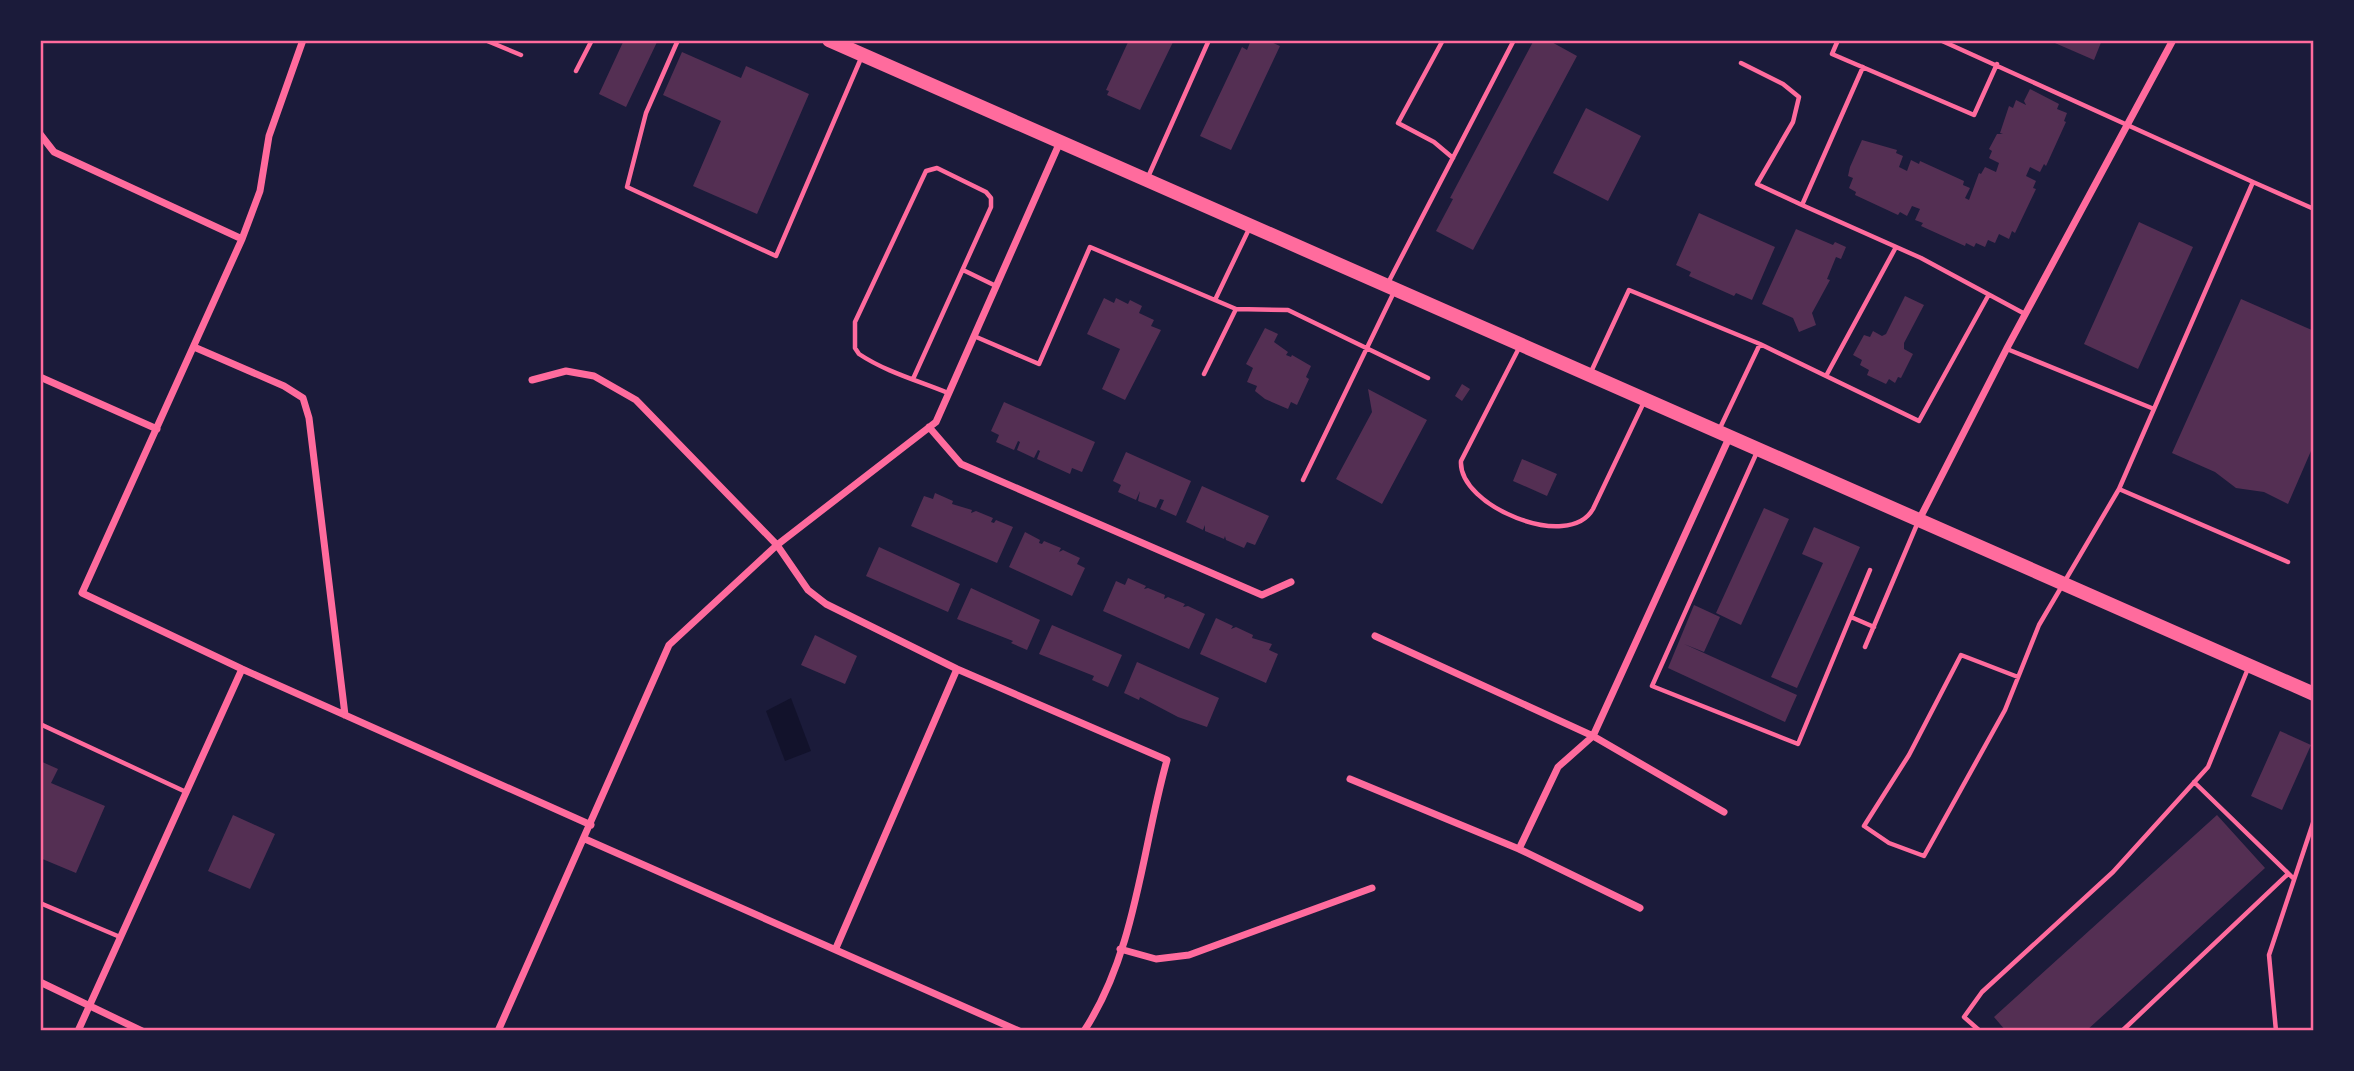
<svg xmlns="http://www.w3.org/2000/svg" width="2354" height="1071" font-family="Helvetica,sans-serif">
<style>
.water{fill:#12122b}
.building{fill:#542f53}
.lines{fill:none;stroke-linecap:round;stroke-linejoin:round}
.service{stroke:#ff6b9d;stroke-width:4.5}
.minor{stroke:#ff6b9d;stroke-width:7}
.primary{stroke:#ff6b9d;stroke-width:14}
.neatline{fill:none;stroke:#ff6b9d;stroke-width:2.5}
</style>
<rect width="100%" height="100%" fill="#1b1b3a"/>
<!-- water -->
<path class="water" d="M791,698L811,751L785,761L766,711Z"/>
<!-- building -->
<path class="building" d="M624,40H658L626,107L599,94Z
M1129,40H1174L1140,110L1107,95L1109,91L1106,90Z
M1251,40H1267L1280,46L1231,150L1200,136L1242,47L1247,50Z
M1534,40H1548L1577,56L1473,250L1436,231L1453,199L1450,198Z
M2048,40H2102L2094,60Z
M682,52L741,78L746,66L809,94L757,214L693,186L721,121L663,95Z
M2030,89L2059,104L2057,109L2067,113L2064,121L2066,122L2046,166L2044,164L2040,172L2030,167L2026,176L2036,181L2033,188L2036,189L2015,233L2012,231L2009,239L1999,234L1995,243L1988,240L1985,247L1976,243L1974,247L1966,243L1965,246L1921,226L1923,223L1915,220L1920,209L1912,206L1907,216L1900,212L1898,215L1855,195L1856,192L1849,188L1853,178L1848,176L1850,167L1862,140L1897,150L1896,153L1903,156L1899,167L1907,171L1911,160L1919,164L1920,161L1964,181L1963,185L1970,188L1965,198L1969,200L1979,173L1981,174L1985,167L1996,172L1999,163L1989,158L1992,151L1989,149L1997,134H2003L2000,133L2009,106L2013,108L2016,100L2026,105L2024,101Z
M1586,108L1641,136L1608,201L1553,173Z
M1699,213L1775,247L1752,300L1736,293L1734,296L1689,276L1691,272L1676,265Z
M2139,222L2193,247L2138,369L2084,344Z
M1796,229L1833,245L1835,242L1846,247L1841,259L1836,257L1827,279L1830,280L1812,313L1816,325L1799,332L1793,318L1762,304Z
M1905,296L1924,305L1904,343V349L1913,354L1901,378L1898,377L1895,383L1889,379L1886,384L1867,375L1869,370L1860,365L1862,360L1853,355L1864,335L1870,337L1873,331L1882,336L1886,334Z
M1104,298L1114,303L1116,298L1128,304L1130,300L1142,306L1139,313L1154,320L1151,326L1161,330L1125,400L1102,389L1120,349L1087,334Z
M2241,299L2314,331V444L2288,504L2264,492L2236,488L2215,472L2172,453Z
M1265,328L1278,334L1274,342L1288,352L1286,355L1291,357L1292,355L1311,366L1306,377L1309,379L1297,405L1291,402L1288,409L1265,399L1255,391L1257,386L1247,382L1253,368L1246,364Z
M1462,384L1470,389L1462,401L1455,396Z
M1368,389L1427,420L1382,504L1336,479L1372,412Z
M1004,402L1095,442L1082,472L1072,468L1070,474L1037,459L1040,451L1038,450L1034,458L1017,450L1020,442L1018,441L1014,450L996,442L999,435L991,431Z
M1126,452L1191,481L1176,516L1160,509L1164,500L1160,499L1156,508L1138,501L1140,491L1136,500L1118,492L1121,485L1113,481Z
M1522,459L1557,474L1547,496L1513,481Z
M1202,486L1269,516L1255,545L1247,542L1244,548L1226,540L1225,536L1224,539L1205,531V525L1203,530L1186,522Z
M935,493L953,501L952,504L972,510L971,513L976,511L993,518L991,522L994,523L996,520L1013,527L997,563L911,526L924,496L933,499Z
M1764,508L1789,519L1741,625L1716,613Z
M1814,527L1860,547L1797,688L1771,677L1823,563L1802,554Z
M1025,532L1040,540L1039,543L1042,544L1044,541L1061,548L1059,552L1063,550L1080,558L1077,564L1085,568L1072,596L1009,567Z
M879,547L960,584L948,612L866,576Z
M1128,578L1146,586L1144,589L1148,588L1165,595L1164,599L1168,597L1185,604L1183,607L1188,606L1205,614L1189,649L1103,611L1116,581L1125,585Z
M971,588L1040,620L1027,650L1011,643L1013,641L957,619Z
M1694,605L1720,617L1704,652L1684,644L1797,695L1785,722L1668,668Z
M1216,618L1233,626L1231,629L1236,627L1253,635L1252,638L1272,644L1269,650L1278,654L1266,683L1200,654Z
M1052,625L1122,655L1108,687L1092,680L1094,676L1039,654Z
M815,635L857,656L845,684L801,665Z
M1137,662L1219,698L1207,727L1178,717L1140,697L1139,700L1124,693Z
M2280,731L2311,745L2282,810L2251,796Z
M40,761L58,769L51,783L105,806L76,873L40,858Z
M233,815L275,834L250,889L208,871Z
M2217,815L2265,868L2086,1031H2006L1994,1017Z"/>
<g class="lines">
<!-- service -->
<path class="service" d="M485,40L521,55
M678,40L646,113L627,187L776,256L862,56
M1443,40L1398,123L1434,142L1453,158
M1838,40L1832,54L1974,115L1997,64
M1940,40L2253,182L2154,409
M1741,63L1783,84L1799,97L1793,122L1757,184L1802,205
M1863,67L1802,205L1921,258L2025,314
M576,71L592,40
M1148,177L1209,40
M2253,182L2314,209
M1896,247L1826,376L1919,421L1988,296
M963,270L996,286
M1388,283L1514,40
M1215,300L1249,229
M974,336L1039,364L1090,247L1236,309
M1519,348L1461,461C1458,506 1569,552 1593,509L1644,402
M2007,349L2154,409L2119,489L2039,625L2005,710L1924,856L1889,843L1864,826L1909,755L1961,655L2018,677
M1204,374L1236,309L1288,310L1428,378
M1590,374L1629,290L1760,344L1826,376
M913,379L991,207V198L986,192L937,168L926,171L855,322V348L859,354C886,372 919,381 948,393
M1720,428L1760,344
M1757,452L1652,686L1798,744L1870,570
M1303,480L1394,292
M2119,489L2288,562
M1851,617L1874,627
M1865,647L1918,522
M40,724L186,792
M2194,782L2294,879
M40,903L120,937
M1980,1031L1964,1017L1982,992L2113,872L2208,767L2249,666
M2122,1031L2288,874
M2276,1031L2269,955L2314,820"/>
<!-- minor -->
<path class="minor" d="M303,40L269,136L260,191L242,239L82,593L242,669L591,825
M40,134L54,152L242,239
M194,347L284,386L303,398L309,418L345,715
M40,377L157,429
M532,380L566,371L594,376L636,400L777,545L808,590L826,604L957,669L1167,760C1142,848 1136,952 1084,1031
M929,427L961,464L1262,595L1291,582
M1919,520L2007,348L2173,40
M1375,636L1593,736L1724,812
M1350,779L1519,849L1640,908
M585,839L1019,1031
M1519,849L1558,767L1593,736L1729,438
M836,948L957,669
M1120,949L1156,959L1189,955L1372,888
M40,982L142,1031
M78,1031L242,669
M498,1031L669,645L777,545L936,422L1060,142"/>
<!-- primary -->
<path class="primary" d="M829,40L2314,694"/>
</g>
<!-- border -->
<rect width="2354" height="1071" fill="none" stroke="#1b1b3a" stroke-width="84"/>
<rect x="42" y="42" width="2270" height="987" class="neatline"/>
</svg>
